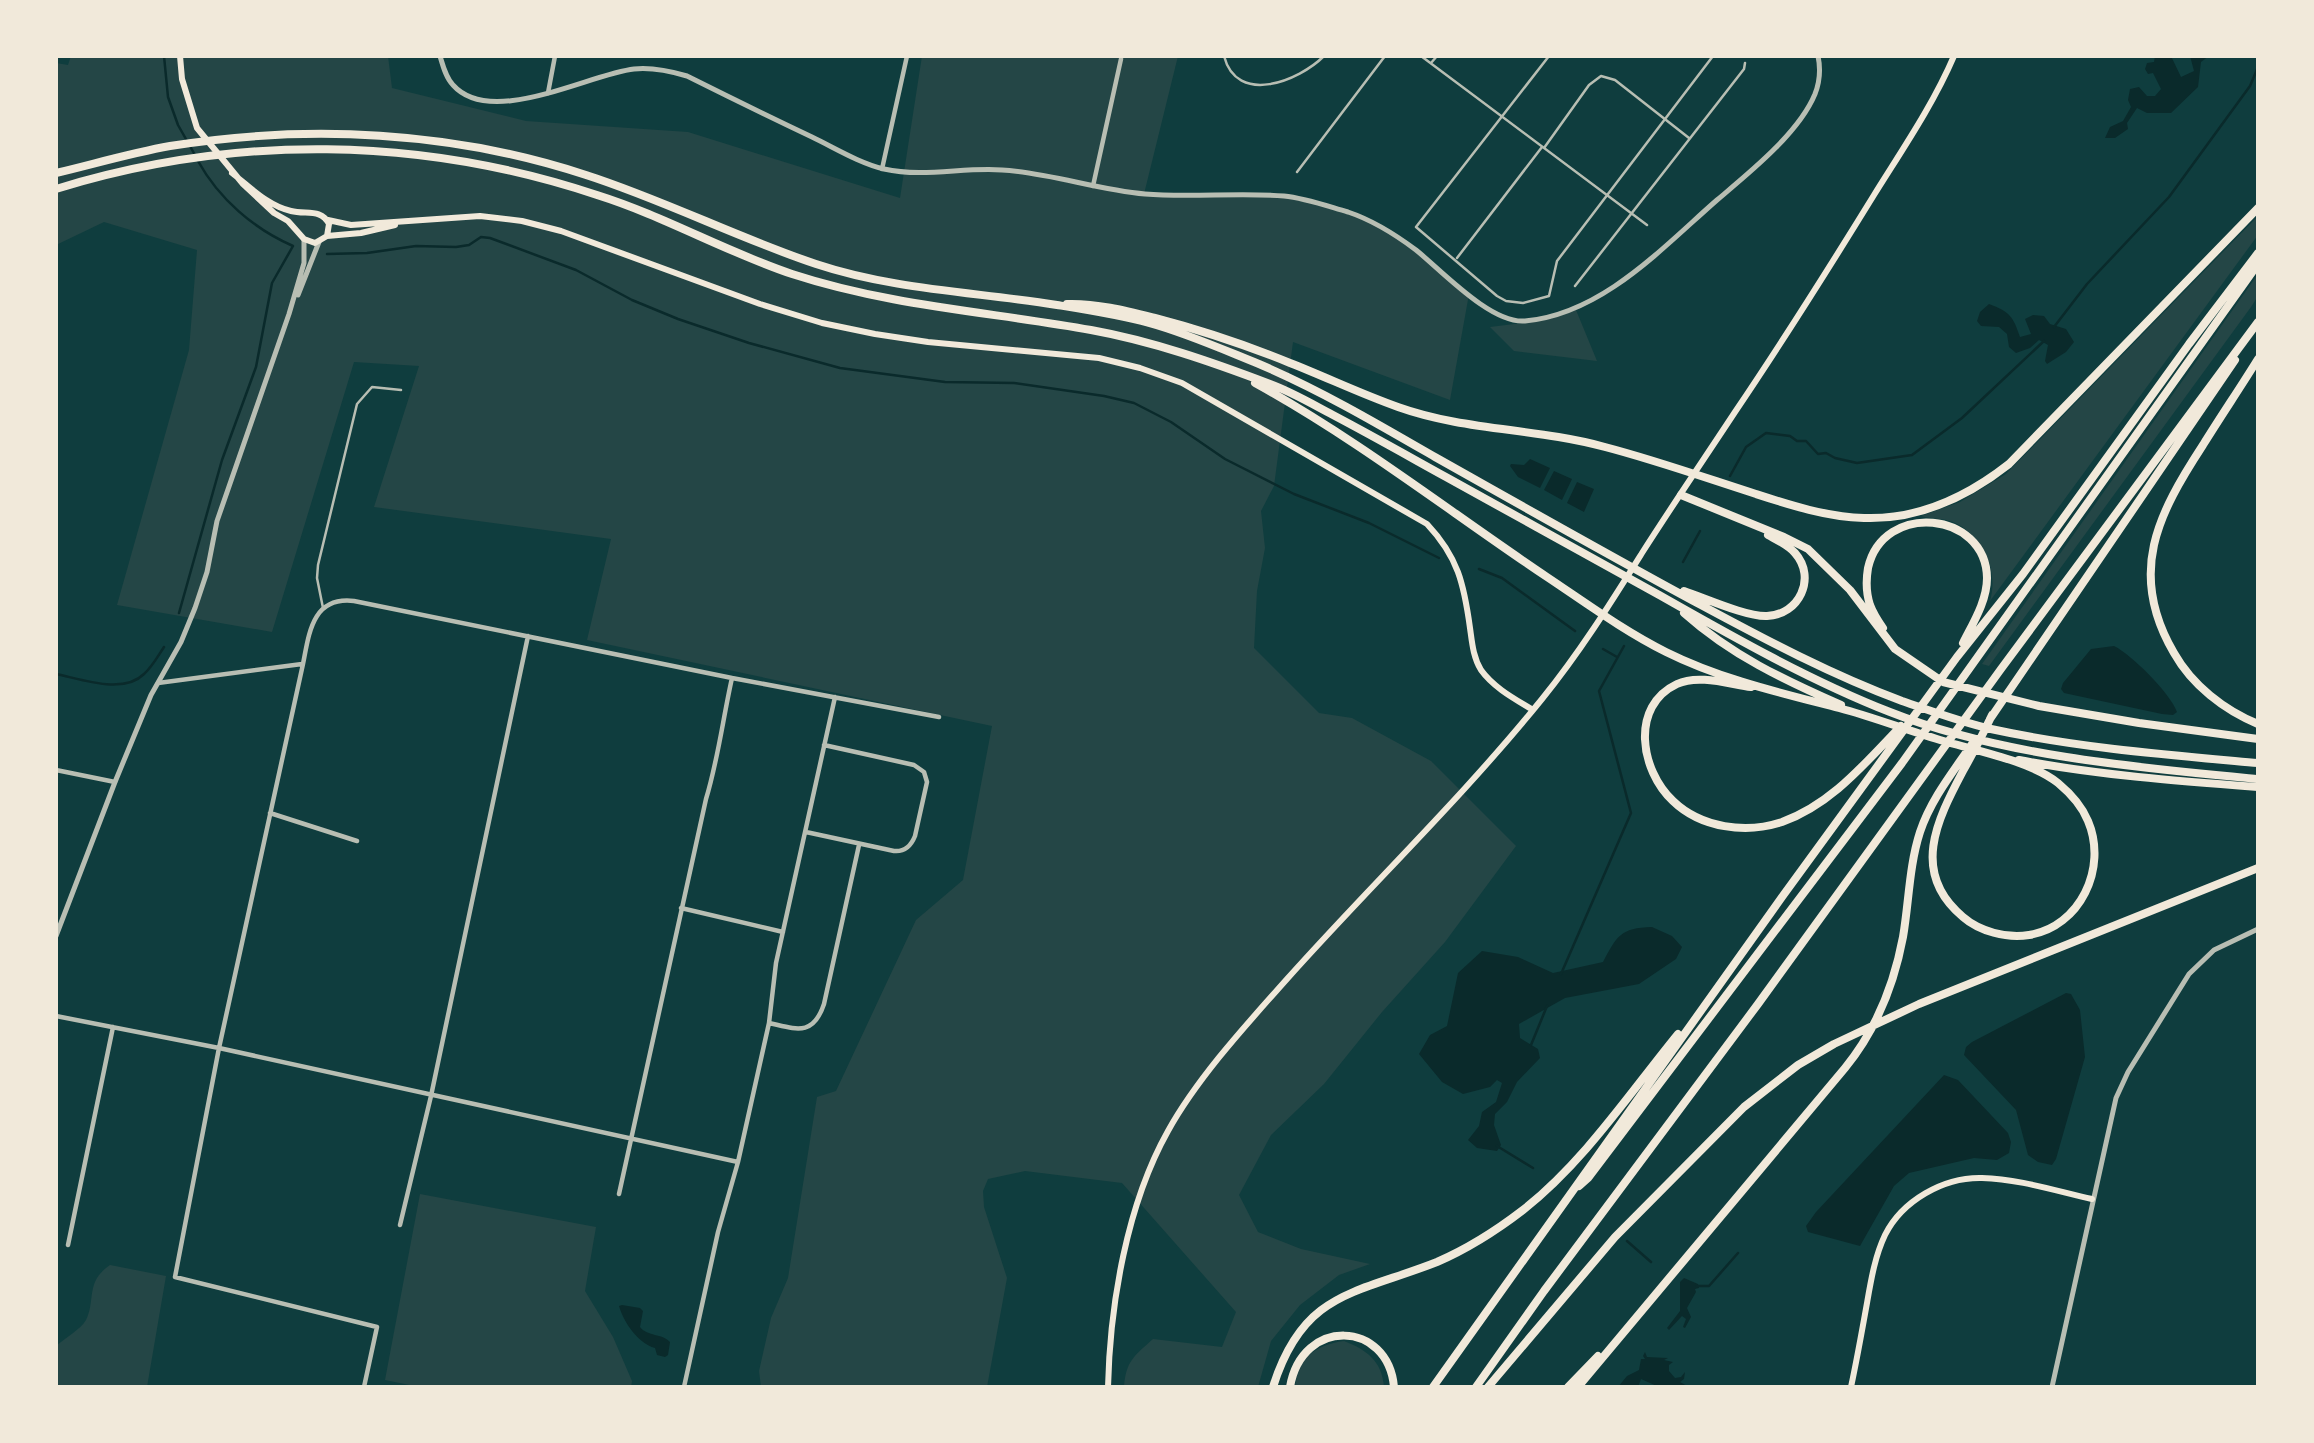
<svg xmlns="http://www.w3.org/2000/svg" width="2314" height="1443" font-family="'Space Grotesk',sans-serif">
<style>
.green{fill:#244646}
.water{fill:#0a2a2b}
.lines{fill:none;stroke-linecap:round;stroke-linejoin:round}
.stream{stroke:#0a2a2b;stroke-width:2.5}
.service{stroke:#b8beb3;stroke-width:2.5}
.minor{stroke:#b8beb3;stroke-width:4.5}
.tertiary{stroke:#b8beb3;stroke-width:5}
.secondary{stroke:#f1e9da;stroke-width:6}
.motorway{stroke:#f1e9da;stroke-width:8}
</style>
<rect width="100%" height="100%" fill="#0f3d3e"/>
<!-- green -->
<path class="green" d="M71,56H388L392,88L526,121L688,132L900,198L922,56H1178L1144,194L1286,196L1353,214L1397,237L1469,294L1450,400L1293,342L1274,486L1261,511L1265,548L1257,591L1254,648L1319,713L1352,718L1431,761L1516,846L1445,942L1382,1012L1324,1084L1271,1135L1239,1195L1258,1232L1301,1249L1370,1264L1339,1275L1300,1305L1271,1341L1258,1387H1124C1126,1361 1134,1356 1153,1339L1222,1347L1236,1312L1122,1183L1025,1171L988,1179L983,1191L984,1207L1007,1278L987,1387H761L759,1371L771,1318L788,1278L817,1097L836,1091L916,920L963,880L992,726L587,640L611,539L374,507L419,366L354,362L272,632L117,605L189,350L197,250L104,222L56,245V63L68,65Z
M2258,216V235L1990,601C1999,570 1983,535 1953,522C1943,518 1931,519 1921,516L1960,502L2006,474Z
M2258,274V296L2251,307L1989,666L1982,664Z
M1576,310L1597,361L1514,351L1490,327L1546,320Z
M420,1194L596,1227L585,1291L613,1337L632,1381L631,1387H419L385,1380Z
M110,1265L166,1276L147,1387H56V1346C64,1339 81,1329 86,1320C96,1300 85,1282 110,1265Z
M1344,1341C1367,1350 1382,1361 1384,1387H1295C1299,1357 1315,1345 1344,1341Z"/>
<!-- water -->
<path class="water" d="M2155,56H2171L2181,77L2194,71L2190,56H2209L2201,62L2198,87L2171,113H2147L2137,108L2127,123L2128,129L2115,138H2105L2110,127L2123,121L2131,107L2128,100L2130,89L2139,87L2147,96H2155L2161,89L2153,73L2148,74L2145,69L2147,63L2154,62Z
M1989,304C2010,312 2013,316 2020,337L2031,334L2025,319L2033,315L2044,316L2050,324L2066,329L2074,342L2066,352L2047,364L2045,361L2048,345L2039,340L2030,348L2016,353L2009,347L2007,334L1999,327L1981,326L1977,321L1980,312Z
M1530,459L1550,468L1540,488L1518,477L1510,466L1511,464L1524,465Z
M1554,471L1572,479L1562,500L1544,490Z
M1577,482L1594,489L1584,512L1567,503Z
M2114,646C2131,654 2171,694 2177,712L2173,715L2162,714L2064,693L2061,689L2063,683L2091,649Z
M1652,927L1672,936L1682,947L1676,959L1639,984L1565,998L1519,1024L1520,1038L1538,1049L1540,1058L1517,1082L1507,1102L1495,1114L1494,1125L1501,1145L1497,1151L1477,1148L1468,1140L1479,1126L1482,1112L1496,1102L1502,1083L1497,1080L1490,1087L1463,1094L1442,1082L1419,1054L1430,1035L1447,1026L1458,973L1482,951L1518,957L1553,973L1603,962C1617,936 1620,928 1652,927Z
M2066,993L2071,994L2080,1010L2085,1057L2056,1159L2052,1165L2038,1162L2028,1155L2016,1110L1964,1055L1966,1047L1972,1042Z
M1944,1075L1958,1080L2008,1133L2011,1142L2009,1153L1997,1160L1974,1158L1909,1173L1894,1186L1860,1246L1808,1232L1806,1226L1816,1212Z
M1684,1278L1698,1284L1699,1288L1695,1289L1696,1292L1687,1308L1691,1317L1685,1328L1683,1327L1686,1319L1682,1316L1669,1330L1667,1328L1680,1311V1282Z
M622,1305L640,1308L643,1311L640,1327C648,1337 662,1333 670,1342L668,1355L665,1357L657,1355L655,1348C638,1343 624,1323 619,1306Z
M1645,1352L1647,1357L1668,1358L1664,1360L1673,1362L1669,1365V1371L1675,1378L1681,1377L1685,1372L1684,1379L1680,1382L1689,1387H1659L1641,1379L1638,1387H1618L1627,1376L1639,1370L1641,1359H1645L1643,1356Z"/>
<g class="lines">
<!-- stream -->
<path class="stream" d="M164,56L168,97L178,125L195,155
M327,254L367,253L416,246L456,247L469,245L481,237L490,238L576,270L632,300L678,319L749,343L840,368L945,382L1014,383L1104,396L1134,403L1171,422L1225,459L1294,494L1369,523L1439,558
M2054,327L2087,284L2169,197L2250,86L2258,67
M1730,476L1746,447L1766,433L1790,436L1797,441H1806L1818,454L1826,453L1835,458L1857,463L1912,455L1962,418L2044,341
M1683,562L1700,531
M1479,569L1502,578L1575,631
M179,613L222,460L256,367L272,283L293,246C254,229 219,199 198,161
M1603,649L1617,657
M56,674C81,679 123,695 144,674C152,667 158,656 164,647
M1561,974L1631,813L1599,691L1624,646
M1531,1045L1547,1006
M1497,1146L1533,1168
M1627,1241L1651,1262
M1697,1286H1709L1738,1253"/>
<!-- service -->
<path class="service" d="M1224,56C1237,106 1299,81 1324,56
M1421,56L1647,225
M1549,56L1416,227L1497,296L1506,301L1523,303L1549,296L1557,261L1713,56
M1431,63L1437,56
M1544,148L1589,85L1601,76L1615,80L1689,138
M1297,172L1385,56
M1457,258L1542,147
M1575,286L1744,69L1745,63
M323,608L317,578L318,565L357,404L372,387L401,390"/>
<!-- minor -->
<path class="minor" d="M548,93L555,56
M882,169L907,56
M1093,186L1121,59
M158,683L302,664
M56,770L115,782
M270,813L357,841
M806,832L894,851C904,852 911,846 915,836L927,782L924,772L914,765L824,745
M681,908L783,932
M56,1016L219,1048L738,1162
M769,1023C796,1029 813,1037 824,1004L859,845
M619,1194L706,799C718,760 723,718 732,678
M400,1225L431,1096L528,636
M68,1245L113,1027
M364,1387L377,1327L175,1277L219,1048L303,664C309,634 312,596 354,601L732,678L939,717
M684,1387L718,1232L738,1162L769,1023L776,963L835,697"/>
<!-- tertiary -->
<path class="tertiary" d="M440,56C443,66 446,78 453,85C491,128 589,74 634,69C652,67 670,71 687,76C729,97 770,117 812,137C835,148 859,163 884,169C924,178 963,167 1002,170C1051,173 1097,190 1145,194C1191,198 1238,192 1284,196C1305,198 1327,206 1348,212C1372,220 1396,235 1416,250C1442,271 1491,324 1525,321C1602,314 1662,248 1717,200C1749,173 1799,133 1815,94C1820,81 1821,70 1818,56
M298,295L319,242
M56,936L115,782L151,695L181,642L195,608L207,572L217,521L289,314L304,263V239
M2052,1387L2116,1098L2128,1072L2189,974L2214,950L2258,929"/>
<!-- secondary -->
<path class="secondary" d="M180,56L182,79L197,128L243,184L274,213L288,221L304,239L315,243L327,236L329,224C321,208 306,215 291,211C268,206 250,187 232,173
M328,220L351,225L480,216L522,221L561,231L760,304L822,323L875,334L928,342L1099,358L1140,368L1182,383L1427,524C1458,557 1464,584 1470,628C1472,642 1473,657 1481,670C1494,688 1515,699 1533,710
M327,236L361,233L395,225
M1108,1387C1110,1304 1127,1204 1168,1131C1198,1077 1247,1024 1287,979C1371,885 1463,797 1542,699C1580,652 1610,604 1642,553C1672,506 1704,459 1735,412C1783,341 1829,268 1874,195C1902,150 1933,105 1954,56
M1851,1387C1857,1359 1862,1331 1867,1303C1871,1280 1875,1256 1885,1235C1902,1201 1943,1177 1982,1178C2019,1179 2056,1191 2092,1199"/>
<!-- motorway -->
<path class="motorway" d="M56,173C94,164 131,153 170,146C308,124 453,131 586,175C664,200 738,238 816,264C894,290 977,292 1057,305C1088,310 1120,315 1149,323C1186,333 1224,350 1259,364C1320,390 1378,424 1435,457C1524,507 1612,557 1701,605C1766,640 1832,675 1902,701C1931,711 1961,722 1991,729C2078,748 2169,755 2258,763
M56,189C234,134 420,136 597,195C664,216 726,252 792,274C890,306 991,312 1091,330C1152,341 1212,362 1270,384C1292,392 1312,404 1333,415C1371,435 1408,456 1446,477C1517,517 1590,556 1661,596C1735,638 1811,681 1890,712C2001,756 2140,768 2258,779
M1067,304C1096,303 1127,311 1155,318C1201,330 1246,345 1290,363C1326,377 1361,394 1398,407C1465,431 1536,428 1605,447C1655,460 1706,478 1756,494C1790,505 1827,517 1864,518C1918,520 1967,497 2009,464L2258,208
M2258,359C2240,388 2221,416 2203,445C2158,514 2127,573 2174,653C2192,685 2224,710 2258,724
M1255,383C1357,439 1450,512 1547,577C1586,603 1624,631 1666,652C1720,679 1781,693 1839,708C1873,717 1906,730 1940,740C1973,750 2031,761 2058,783C2070,793 2082,806 2088,821C2108,868 2080,927 2029,935C2007,939 1979,931 1963,917C1910,873 1937,820 1963,771C1973,753 1983,734 1992,715
M1681,495L1784,537L1808,549L1850,590L1895,649L1943,682L2039,706L2139,723L2258,739
M1684,591C1705,598 1747,617 1767,616C1799,615 1817,578 1795,553C1788,545 1777,540 1768,535
M1684,613C1731,655 1784,680 1841,705
M1883,628C1878,621 1873,613 1870,605C1866,593 1866,580 1868,568C1883,501 1986,511 1987,578C1987,601 1973,623 1963,643
M1751,687C1729,684 1698,674 1677,684C1630,706 1640,770 1673,801C1701,828 1746,834 1782,822C1832,804 1865,763 1901,726
M1990,719L2235,360
M2019,760C2098,775 2177,781 2258,787
M1579,1186L1588,1178L1902,763L2258,264
M1273,1387C1303,1291 1356,1294 1437,1262C1467,1249 1497,1230 1523,1210C1584,1162 1629,1094 1678,1034
M1290,1387C1302,1317 1388,1320 1394,1387
M1433,1387L1782,897L1957,657L2023,574L2189,344L2258,253
M1476,1387L1544,1291L1758,1004L2001,669L2258,322
M1488,1387L1615,1237L1744,1107L1798,1065L1834,1044L1919,1004L2258,868
M1568,1387L1598,1356
M1578,1387L1845,1068C1876,1030 1894,985 1903,937C1909,902 1909,866 1920,832C1931,799 1953,772 1972,744"/>
</g>
<!-- border -->
<rect width="2314" height="1443" fill="none" stroke="#f1e9da" stroke-width="116"/>
</svg>
